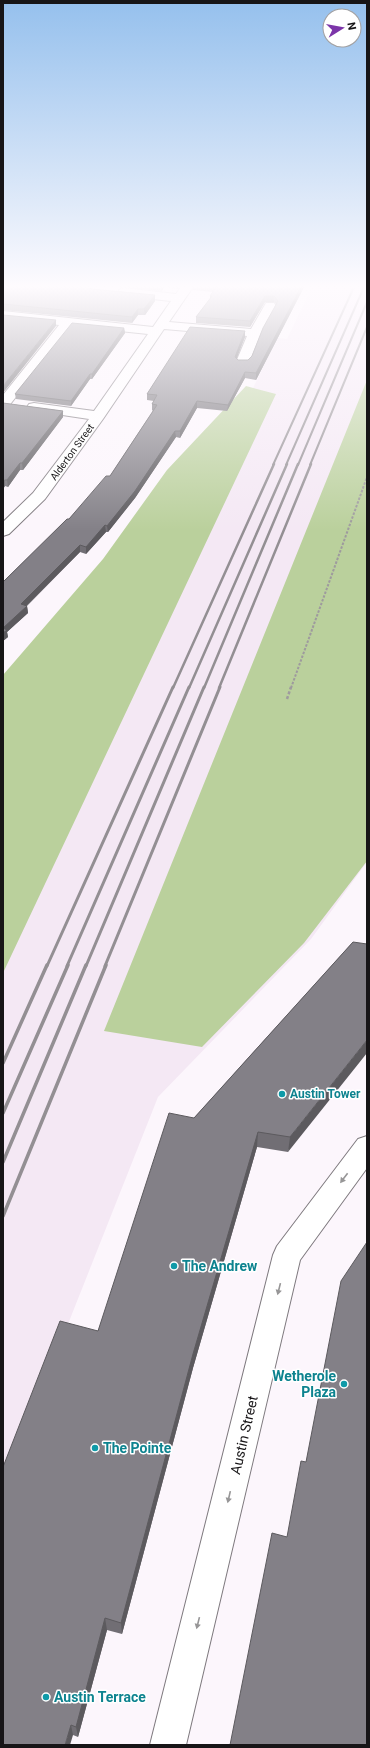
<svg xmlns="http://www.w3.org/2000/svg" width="370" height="1748" font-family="Roboto,sans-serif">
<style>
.built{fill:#f4e8f4}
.green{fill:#bad09c}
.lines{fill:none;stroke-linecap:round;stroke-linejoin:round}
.minor-casing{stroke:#7e797e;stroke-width:2}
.path-far1{stroke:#9e9a9e;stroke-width:2;stroke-dasharray:2.5 1.5;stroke-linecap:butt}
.path{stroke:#9e9a9e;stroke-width:2.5;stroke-dasharray:3 2;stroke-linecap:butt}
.minor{fill:#fff;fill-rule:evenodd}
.rail-far3{stroke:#938f93;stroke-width:2}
.rail-far2{stroke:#938f93;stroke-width:2.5}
.rail-far1{stroke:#938f93;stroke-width:3}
.rail{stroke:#938f93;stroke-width:3.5}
.wall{fill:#716e74}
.shaded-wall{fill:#5c5a5e}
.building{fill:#838087;stroke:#5c5a5e}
.oneway{fill:#979697}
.culture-dot{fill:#0f9aa8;stroke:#fff;stroke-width:1.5}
.labels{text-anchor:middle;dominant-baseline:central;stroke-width:3;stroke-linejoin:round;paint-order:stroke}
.far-street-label{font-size:10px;fill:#171517;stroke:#fff}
.culture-label{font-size:12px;font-weight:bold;fill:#0d838f;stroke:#fff;text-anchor:start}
.near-culture-label{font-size:14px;font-weight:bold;fill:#0d838f;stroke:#fff;text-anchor:start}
.near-street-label{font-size:14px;fill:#171517;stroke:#fff}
</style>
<rect width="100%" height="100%" fill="#fcf6fc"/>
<!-- built -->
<path class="built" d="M312,287H367V862L311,939L158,1097L3,1488V688L231,426L254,386L277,338L287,339Z"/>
<!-- green -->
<path class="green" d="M367,380V861L304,943L202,1047L104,1031Z
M246,386L276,394L3,973V675L103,559L167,470Z"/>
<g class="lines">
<defs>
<path id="minor" d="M181,287H193L169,322L251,329L266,303H274L276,306L261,333L248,365H238L236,362L247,336L164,329L103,419L45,499L9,534L3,536V522L33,493L89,419L29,410L27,407L29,404L34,403L94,411L148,334L72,326L8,407L3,408V395L59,325L3,319V311L153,327L171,301L124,296L120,295L118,292L120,289L124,288L176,294Z
M367,1136V1168L300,1260L186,1745H150L273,1255L277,1246L358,1139Z"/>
</defs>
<!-- minor casing -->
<use href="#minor" class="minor-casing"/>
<!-- path-far1 -->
<path class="path-far1" d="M291,688L367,477"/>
<!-- path -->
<path class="path" d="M287,699L291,687"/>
<!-- minor -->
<use href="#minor" class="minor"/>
<!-- rail-far3 -->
<path class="rail-far3" d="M273,465L354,287
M286,465L364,287
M298,465L367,302
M310,465L367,327"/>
<!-- rail-far2 -->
<path class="rail-far2" d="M173,688L274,464
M189,688L287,464
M204,688L298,464
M219,688L311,464"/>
<!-- rail-far1 -->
<path class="rail-far1" d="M47,966L173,687
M67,966L189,687
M86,966L204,687
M105,966L220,687"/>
<!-- rail -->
<path class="rail" d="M3,1063L47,965
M3,1113L68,965
M3,1162L86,965
M3,1216L106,965"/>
</g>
<!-- wall -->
<path class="wall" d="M3,287H88L92,289L155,295V301L145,315H138L132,323L3,310Z
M117,287H180L178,289L164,287L162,291Z
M193,287H304L256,380L245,378L227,411L197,408L180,438L176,437L135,498L108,532H106L86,554L80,552L27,606L28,613L7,632L8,637L3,641V582L69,519L110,476L153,411L152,410V404L154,401L147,400V394L245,331V337L236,358L238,360H248L252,356L276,304L274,302H265L250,327L196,323V317L210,299V296L213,292L193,290Z
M124,328L125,333L92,379H90L71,406L16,399L15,394Z
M3,403L63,411V417L23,470H20L8,487L5,486L3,489Z
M353,942L288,1152L257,1147L193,1368L122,1634L107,1630L78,1737L73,1735L3,1745L98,1331L194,1118Z"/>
<!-- shaded-wall -->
<path class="shaded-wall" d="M162,287H164L162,291Z
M301,287H304L256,380V373Z
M155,295V301L145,315L144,309Z
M265,296H274V302H265L250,327V321Z
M138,309V315L132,323V317Z
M56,320V326L3,393V386Z
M124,328L125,333L92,379V374Z
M245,331V337L235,363V357Z
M245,372V378L227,411L228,405Z
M90,374V379L71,406V401Z
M197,401V408L180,438V431Z
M63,411V417L23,470L22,463Z
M175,431L176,437L135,498L108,532L107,526Z
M20,463V470L8,487L7,480Z
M5,480V486L3,489V481Z
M105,525L106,532L86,554V547Z
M80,545V552L21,611V604Z
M27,606L28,613L7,632L8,637L3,641V628Z
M367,1040V1053L288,1152L290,1137Z
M258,1132L257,1147L193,1368L122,1634L121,1623L193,1354Z
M105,1618L107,1630L78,1737L76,1727Z
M71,1725L73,1735L70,1745H65Z"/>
<!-- building -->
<path class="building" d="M3,287H88V288L92,289L155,295L144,309H138L132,317L3,304Z
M214,287H301L256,373L245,372L228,405L197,401L180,431H175L135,491L107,526L105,525L86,547L80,545L21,604L27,606L3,628L7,630L3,633V582L67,519H69L106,476H110L157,405L152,404L157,395L147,394L190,327L245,331L235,357L238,360H248L252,356L263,328L278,301L274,296H265L250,321L196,317L212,296H210L216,287Z
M3,315L56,320L3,386Z
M72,323L124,328L92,374H90L71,401L15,394Z
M3,403L63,411L22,463H20L7,480H5L3,481Z
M353,942L367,944V1040L290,1137L258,1132L193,1354L121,1623L105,1618L76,1727L71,1725L65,1745H3V1467L60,1321L98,1331L169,1113L194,1118Z
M367,1242V1745H230L272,1533L287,1537L301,1461L306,1462L341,1281Z"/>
<!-- one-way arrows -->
<defs><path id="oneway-solid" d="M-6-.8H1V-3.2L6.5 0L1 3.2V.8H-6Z"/></defs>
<g class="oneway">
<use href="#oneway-solid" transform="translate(344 1178) rotate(127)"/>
<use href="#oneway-solid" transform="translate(279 1289) rotate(104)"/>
<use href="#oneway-solid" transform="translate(229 1497) rotate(103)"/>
<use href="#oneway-solid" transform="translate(198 1623) rotate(104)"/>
</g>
<!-- sky -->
<linearGradient id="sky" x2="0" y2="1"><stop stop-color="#95c0ed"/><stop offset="0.54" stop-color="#fefbfe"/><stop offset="1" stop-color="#fefbfe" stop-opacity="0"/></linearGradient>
<rect width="370" height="531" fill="url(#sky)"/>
<!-- markers -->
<g class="culture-dot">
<circle cx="282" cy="1094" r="4"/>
<circle cx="174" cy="1266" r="4"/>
<circle cx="344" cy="1384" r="4"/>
<circle cx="95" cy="1448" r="4"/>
<circle cx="46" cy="1697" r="4"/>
</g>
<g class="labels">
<!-- far-street labels -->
<g class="far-street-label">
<text transform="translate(72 452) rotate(-54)">Alderton Street</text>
</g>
<!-- culture labels -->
<g class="culture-label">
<text x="290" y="1094">Austin Tower</text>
</g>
<!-- near-culture labels -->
<g class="near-culture-label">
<text x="182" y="1266">The Andrew</text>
<text x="336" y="1376" text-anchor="end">Wetherole<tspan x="336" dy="16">Plaza</tspan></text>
<text x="103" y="1448">The Pointe</text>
<text x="54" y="1697">Austin Terrace</text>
</g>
<!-- near-street labels -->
<g class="near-street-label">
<text transform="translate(244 1435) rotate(-77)">Austin Street</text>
</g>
</g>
<!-- border -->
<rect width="370" height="1748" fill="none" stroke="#171517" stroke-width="8"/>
<!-- north arrow -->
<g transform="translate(342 28) rotate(79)"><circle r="19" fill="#ffffff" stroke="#a2a1a2"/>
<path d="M0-3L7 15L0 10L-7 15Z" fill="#7c35a9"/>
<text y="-6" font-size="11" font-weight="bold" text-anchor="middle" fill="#171517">N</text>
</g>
</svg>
